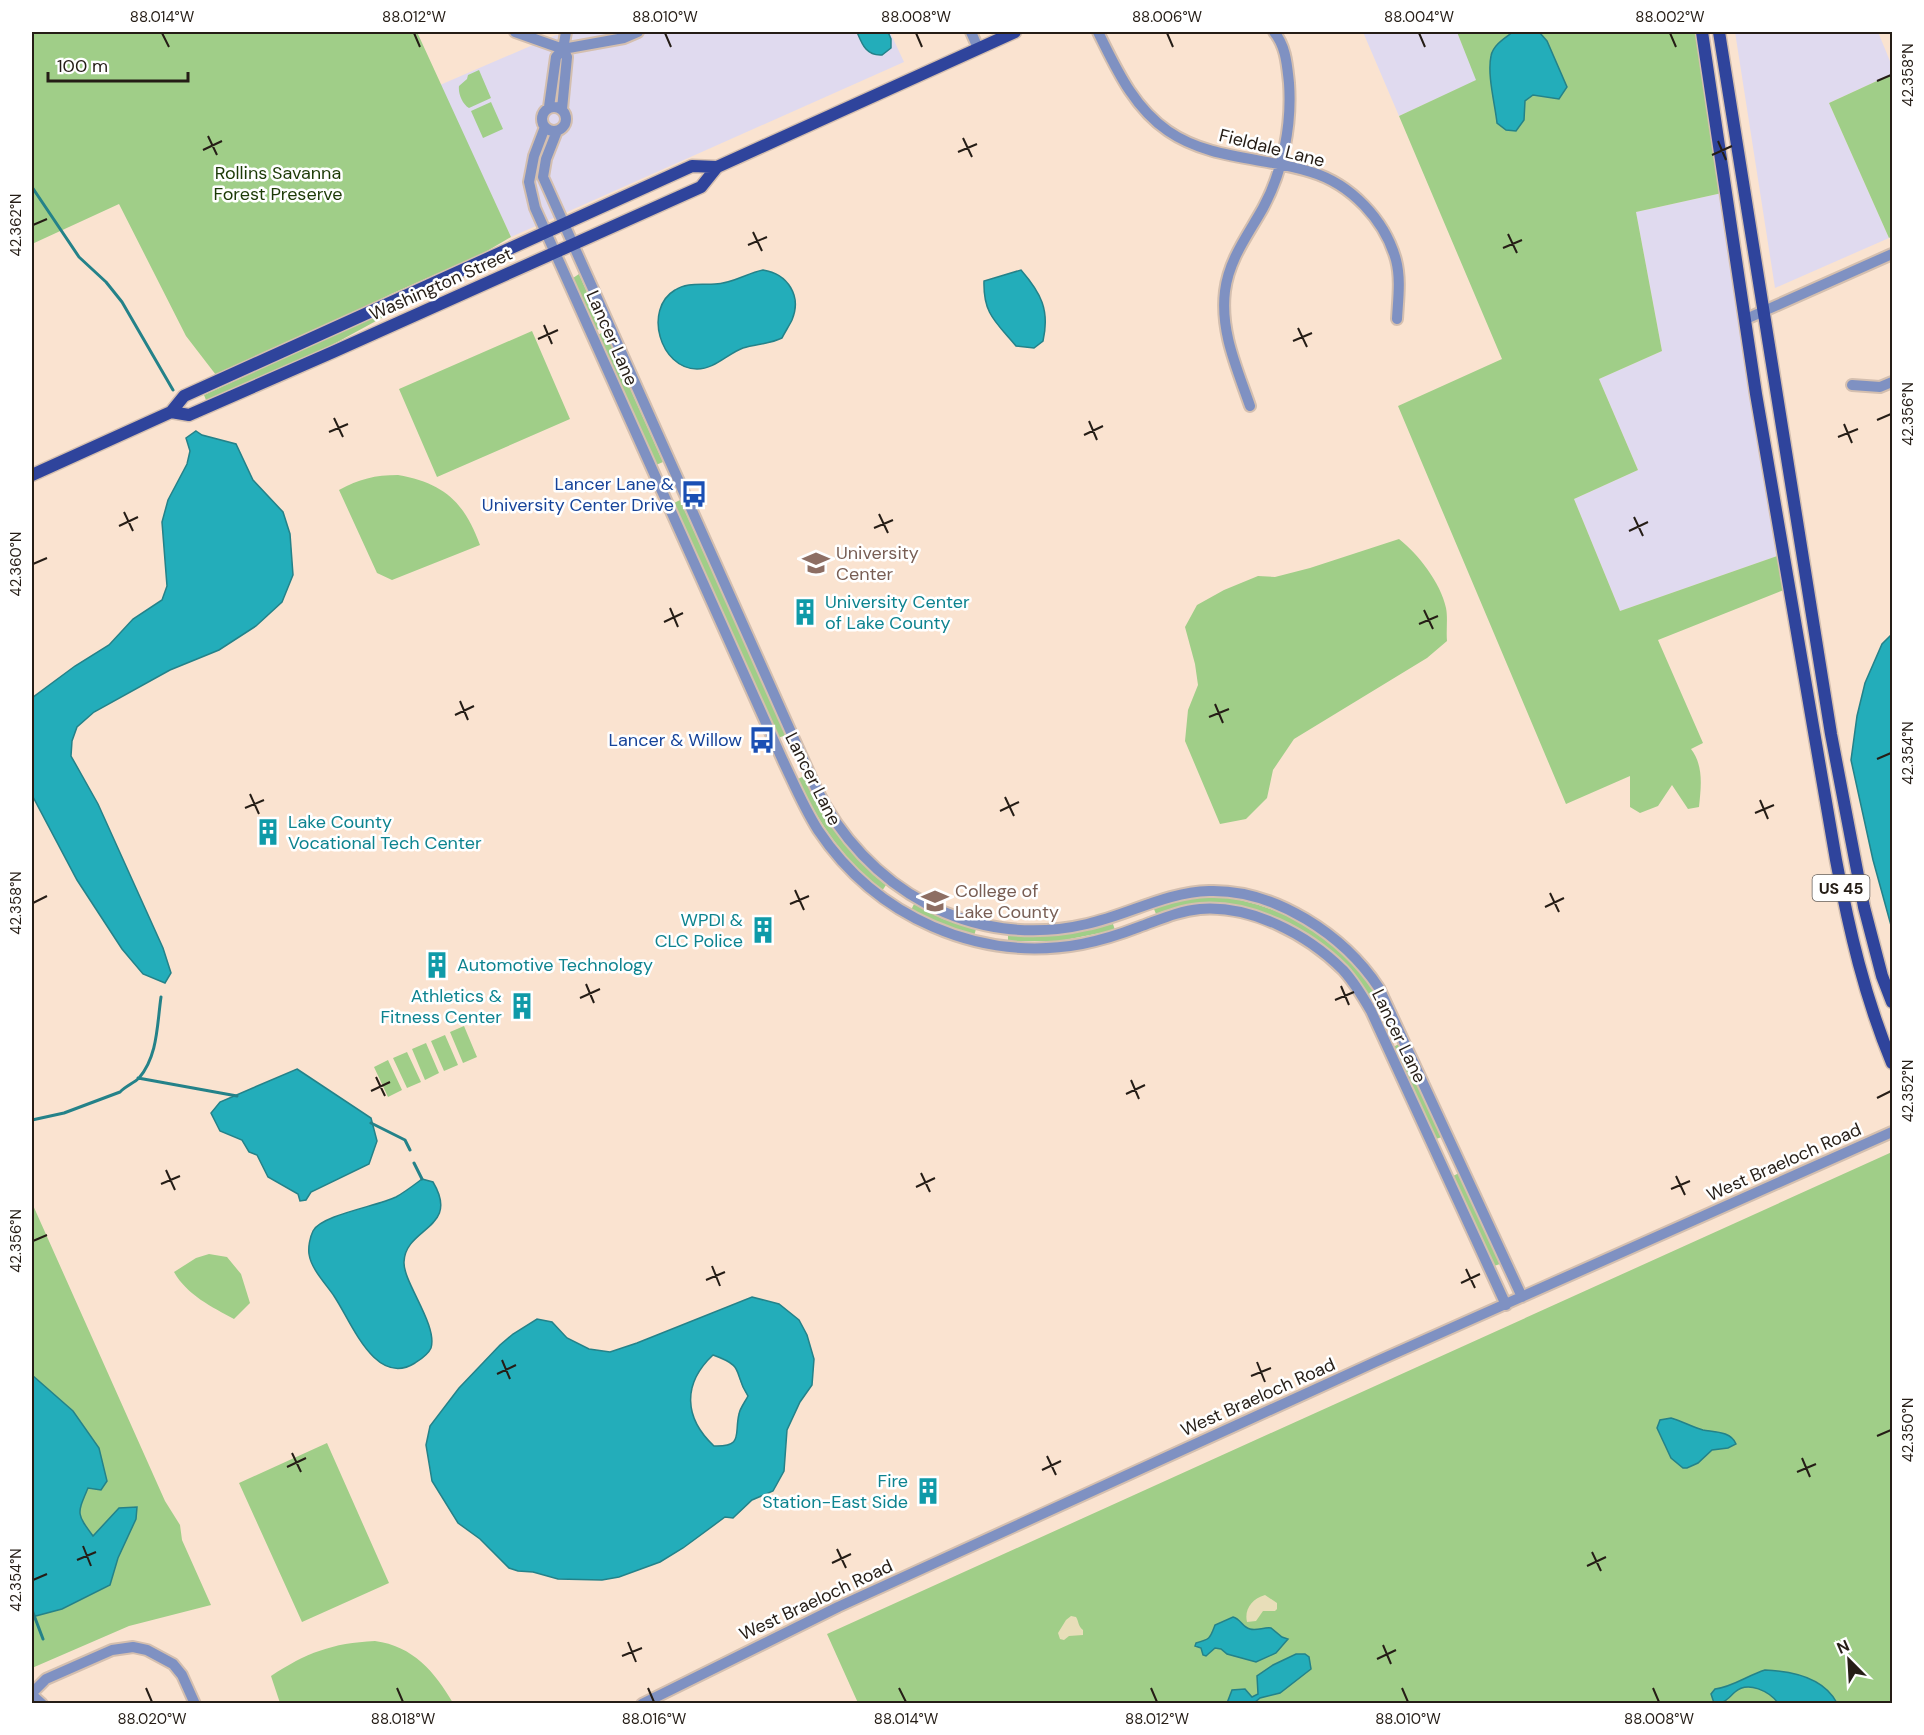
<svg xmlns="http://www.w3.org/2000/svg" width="1924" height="1735" font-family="'DM Sans',sans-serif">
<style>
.commercial{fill:#e0daef}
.green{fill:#a0ce88}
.sand{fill:#e8deb9}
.water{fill:#23adba;stroke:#248289;stroke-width:1.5;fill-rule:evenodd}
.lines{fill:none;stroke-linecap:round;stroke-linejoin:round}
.stream{stroke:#248289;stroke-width:3}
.minor-casing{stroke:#d4bfaf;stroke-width:14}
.major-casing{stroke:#d4bfaf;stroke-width:15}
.minor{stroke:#7f91c2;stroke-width:10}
.major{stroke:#2f449c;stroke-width:12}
.ticks{fill:none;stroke:#251d16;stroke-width:2}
.labels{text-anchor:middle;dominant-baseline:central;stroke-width:5;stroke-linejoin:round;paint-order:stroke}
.shield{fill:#fff;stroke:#66615c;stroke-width:1.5}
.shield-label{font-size:16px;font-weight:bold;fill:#251d16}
.street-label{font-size:18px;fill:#251d16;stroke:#fff}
.park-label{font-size:18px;fill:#1c3a06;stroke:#fff}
.transit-label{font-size:18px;fill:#164399;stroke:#fff;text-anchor:end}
.education-label{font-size:18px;fill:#785e54;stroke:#fff;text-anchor:start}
.culture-label{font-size:18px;fill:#0d838f;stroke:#fff;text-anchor:start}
.neatline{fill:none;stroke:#251d16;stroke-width:2}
.ticks-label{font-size:15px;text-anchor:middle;fill:#251d16}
</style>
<rect width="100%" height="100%" fill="#fae3d0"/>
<!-- commercial -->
<path class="commercial" d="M607,32H890L904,62L511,237L440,85L556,35Z
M1363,32H1457L1477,80L1399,116Z
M1735,32H1878L1892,66V74L1829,103L1889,238L1775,288Z
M1722,193L1783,554L1620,611L1574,499L1638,470L1599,379L1662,351L1636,212Z"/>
<!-- green -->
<path class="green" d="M32,32H417L511,237L482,254L391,294L336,323L216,375L186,336L119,204L32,244Z
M1457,32H1696L1722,193L1636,212L1662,351L1599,379L1638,470L1574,499L1620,611L1783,554L1789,588L1658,640L1703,743L1691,749C1704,766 1701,787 1699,807L1688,809L1672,785L1658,806L1640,813L1630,807V776L1566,804L1398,406L1502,359L1399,116L1476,80Z
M479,70L491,98L469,108C462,104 458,93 459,86L467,79L468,75Z
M1892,74V236L1889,238L1829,103Z
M491,102L503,129L483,138L471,111Z
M579,274L603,328L596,330L573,278Z
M396,306L398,309L321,351L206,400L204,395Z
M532,331L570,419L437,477L399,389Z
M603,332H605L663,462L656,465L598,335Z
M398,475C443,483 464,501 480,545L392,580L377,573L339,490C359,479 375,475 398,475Z
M680,500L786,735L778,738L674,503Z
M1399,539C1418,554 1441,583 1446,608C1448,618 1446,630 1447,641L1427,658L1294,739L1273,770L1267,798L1246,819L1220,824L1185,741L1188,710L1198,685L1195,664L1185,627L1197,605L1224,590L1258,576L1275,577L1310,568Z
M804,776C823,819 850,856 886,885L882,891C842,857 820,826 798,779Z
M1212,896C1278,901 1349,940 1379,1001L1373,1004C1344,950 1277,906 1215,903C1195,902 1175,907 1156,914L1154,909L1169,902Z
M914,904L943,919L976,929L974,936C952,929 931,921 911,910Z
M1113,924L1115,930L1060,941H1008V935L1062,934Z
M464,1026L477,1057L463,1063L450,1032Z
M445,1035L458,1065L444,1071L431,1041Z
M426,1043L439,1073L425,1080L412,1049Z
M1399,1044L1442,1137L1436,1139L1393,1047Z
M407,1052L421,1082L407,1088L393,1058Z
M388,1060L402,1090L388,1097L374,1067Z
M1892,1152V1703H858L827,1634Z
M1459,1173L1500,1264L1494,1266L1453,1176Z
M32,1203L165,1501L180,1525L182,1540L211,1605L129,1626L32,1668Z
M209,1254L227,1257L241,1274L250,1303L234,1319C212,1307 187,1295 174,1272L196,1258Z
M327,1443L389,1583L302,1622L239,1483Z
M375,1641C413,1646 435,1672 453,1703H280L271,1676C306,1653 332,1643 375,1641Z"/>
<!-- sand -->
<path class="sand" d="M1265,1595L1277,1603V1609L1275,1611H1263L1256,1621L1247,1622C1244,1609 1252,1599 1265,1595Z
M1071,1616L1076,1617C1079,1622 1078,1626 1083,1630V1635L1069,1636L1064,1640L1060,1639L1058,1633L1066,1620Z"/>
<!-- water -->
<path class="water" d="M857,32H888L891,39V48L882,55C866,56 862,44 857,32Z
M1513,32L1540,33L1547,41L1567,87L1559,99L1533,95L1525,101L1524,120L1516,131L1506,130L1497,123C1495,104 1487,75 1491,56C1493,45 1505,38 1513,32Z
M763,270C788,274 802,296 792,320C789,326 785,332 782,338C770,344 756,344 743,348C727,354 715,369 697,369C660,369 643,309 675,290C687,282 701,285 715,284C732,284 747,273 763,270Z
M1021,270C1041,293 1050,310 1043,341L1034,348L1016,346C996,322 983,314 984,281Z
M196,431L202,435L236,444L253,480L283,512L290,534L293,575L282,602L256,626L219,650L170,670L94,712L77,727L72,741L71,756L98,804L163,948L171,973L165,983L143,974L122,949L77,880L32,795V698L75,666L109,645L133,619L162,600L167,586L162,522L168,500L187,464L190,451L186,438Z
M1892,634V929L1873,860L1851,760L1857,716L1865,683L1882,644Z
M297,1069L371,1118L377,1141L369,1164L311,1192L306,1200L300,1201L298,1194L268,1177L257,1155L249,1152L242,1140L220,1131L211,1113L220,1102Z
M422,1179L433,1182C461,1229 405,1227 404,1262C403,1282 438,1325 431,1348C428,1355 421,1359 415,1363C375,1388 351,1321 334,1296C326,1284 311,1269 309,1254C308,1247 310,1237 313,1231C321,1215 378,1206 396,1197C405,1192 414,1185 422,1179Z
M752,1297L779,1304L799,1320L807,1335L814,1359L812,1385L800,1402L787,1430L784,1471L773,1491L752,1500L733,1518L725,1517L683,1548L660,1562L619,1577L602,1580L558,1579L533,1572L518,1571L509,1568L480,1539L458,1523L432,1481L426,1445L430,1426L459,1388L500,1345L513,1334L537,1319L552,1322L567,1338L589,1349L610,1352L637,1343ZM713,1355C747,1367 732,1372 748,1396C745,1402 740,1408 739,1414C734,1434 744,1447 714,1446C684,1418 682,1384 713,1355Z
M32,1375L73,1411L99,1448L107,1481L101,1490L88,1488C77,1514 76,1513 93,1536L119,1508L137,1507L136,1519L118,1558L110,1585L62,1609L32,1617Z
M1671,1418C1682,1421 1692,1427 1703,1430C1714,1432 1731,1431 1736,1444L1728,1448L1712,1450L1698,1463L1687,1468H1683L1671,1458L1657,1428L1660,1420Z
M1233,1617C1241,1619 1242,1627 1250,1629C1257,1631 1264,1627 1271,1628L1282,1637L1288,1639L1276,1653L1256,1662L1227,1654L1221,1649L1215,1648L1206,1656L1203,1655L1201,1648L1195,1646L1196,1643C1211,1639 1210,1638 1215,1625Z
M1296,1654H1305L1309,1657L1311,1669L1280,1693L1260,1698L1254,1703H1227L1232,1690L1245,1689L1252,1697L1258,1694L1257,1676L1273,1665Z
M1765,1670C1792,1671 1824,1678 1837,1703H1778C1770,1692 1748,1680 1735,1692C1728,1698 1725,1704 1714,1703L1711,1694L1715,1689C1733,1687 1748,1675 1765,1670Z"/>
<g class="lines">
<!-- stream -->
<path class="stream" d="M32,187L79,257L106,282L122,302L173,390
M138,1078L237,1096
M32,1120L64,1113L120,1092C126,1086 134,1083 139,1078C158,1056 157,1024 161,997
M371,1123L405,1140L410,1150
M414,1163L422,1179
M32,1610L43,1639"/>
<defs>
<path id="minor" d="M515,32L563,49L624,38L638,32
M971,32L978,48
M1098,32C1116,68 1133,107 1168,131C1210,160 1264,157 1311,172C1351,184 1385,220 1396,260C1401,279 1398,300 1397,319
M542 119a12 12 0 1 1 24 0a12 12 0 1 1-24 0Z
M549,107L556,57L563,49L566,32
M562,109L567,57L563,49
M545,127L534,156L529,182L535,208L783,761C794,784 804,808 818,830C876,917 979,963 1082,944C1102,940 1121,934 1139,927C1159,920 1178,911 1200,909C1251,905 1307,934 1343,970C1354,982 1363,997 1371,1011L1506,1305
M557,131L546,159L543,177L815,786C865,889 972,951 1087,924C1128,915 1166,892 1209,891C1275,889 1344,935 1379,988L1522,1297
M1746,319L1892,254
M1852,385L1880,387L1892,382
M1250,406C1237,368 1220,332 1225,291C1229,259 1248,235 1263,208C1283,171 1292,125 1289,83C1287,65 1286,46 1274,32
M32,1693L46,1679L112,1650L133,1647L147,1650L173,1664L182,1675L195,1704
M32,1695L42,1704
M642,1704L838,1607L1373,1363L1892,1132"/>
<path id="major" d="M1702,32L1756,394L1836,860C1849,930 1865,998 1892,1063
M1719,32L1831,734L1864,907L1882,976L1892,1002
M171,412L189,415L333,352L701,187L717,167L1015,32
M32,475L171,412L184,396L692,166L717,167"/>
</defs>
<!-- minor casing -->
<use href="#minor" class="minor-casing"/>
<!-- major casing -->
<use href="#major" class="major-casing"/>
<!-- minor -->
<use href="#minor" class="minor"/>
<!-- major -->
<use href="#major" class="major"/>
</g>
<!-- ticks -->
<path class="ticks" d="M162,33L169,47M414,33L420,47M665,33L671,47M916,33L922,47M1167,33L1173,47M1419,33L1425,47M1670,33L1676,47M1877,81L1891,75M208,136L217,155M963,138L972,157M1718,141L1726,160M203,150L222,141M958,152L977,144M1712,155L1732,146M33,225L47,219M753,232L762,251M1508,234L1517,253M748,245L767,237M1503,248L1522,240M544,325L552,344M1298,328L1307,347M538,339L558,330M1293,341L1312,333M334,418L343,437M1877,420L1891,414M1089,421L1097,440M1844,424L1852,443M329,432L348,424M1084,435L1103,426M1838,437L1858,429M124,512L133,531M879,514L888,533M1634,517L1643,536M119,526L138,517M874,528L893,520M1629,531L1648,522M33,564L47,558M670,608L678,627M1424,610L1433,629M664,622L683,613M1419,624L1438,616M460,701L468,720M1215,704L1223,723M455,715L474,706M1209,717L1229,709M1877,759L1891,753M250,794L259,814M1005,797L1014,816M1760,800L1768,819M245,808L264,800M1000,811L1019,802M1755,813L1774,805M795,890L804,910M1550,893L1559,912M33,903L47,896M790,904L809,896M1545,907L1564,898M586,984L594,1003M1341,986L1349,1005M580,998L600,989M1335,1000L1354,992M376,1077L385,1096M1131,1080L1139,1099M371,1091L390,1082M1126,1094L1145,1085M1877,1098L1891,1091M166,1170L175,1190M921,1173L930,1192M1676,1176L1685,1195M161,1184L180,1176M916,1187L935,1178M1671,1189L1690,1181M33,1241L47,1235M712,1266L720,1286M1466,1269L1475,1288M706,1280L725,1272M1461,1283L1480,1274M502,1360L510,1379M1257,1362L1265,1382M497,1374L516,1365M1251,1376L1271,1368M1877,1436L1891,1430M292,1453L301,1472M1047,1456L1056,1475M1802,1458L1810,1477M287,1467L306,1458M1042,1470L1061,1461M1797,1472L1816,1464M83,1546L91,1566M837,1549L846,1568M1592,1552L1601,1571M77,1560L96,1552M832,1563L851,1554M1587,1566L1606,1557M33,1580L47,1574M628,1642L636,1662M1383,1645L1391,1664M622,1656L642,1648M1377,1659L1396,1650M146,1688L152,1702M397,1688L403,1702M648,1688L654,1702M899,1688L906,1702M1151,1688L1157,1702M1402,1688L1408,1702M1653,1688L1659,1702"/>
<!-- icons -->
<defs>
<symbol id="bus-bare" viewBox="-9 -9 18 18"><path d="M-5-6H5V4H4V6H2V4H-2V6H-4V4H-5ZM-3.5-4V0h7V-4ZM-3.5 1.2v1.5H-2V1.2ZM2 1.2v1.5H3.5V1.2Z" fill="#1a4fb4" stroke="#fff" stroke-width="2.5" paint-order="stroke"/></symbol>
<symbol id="school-bare" viewBox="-9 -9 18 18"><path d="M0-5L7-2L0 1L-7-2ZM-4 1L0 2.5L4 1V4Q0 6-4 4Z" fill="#8d6e63" stroke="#fff" stroke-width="2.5" paint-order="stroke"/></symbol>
<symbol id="building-bare" viewBox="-9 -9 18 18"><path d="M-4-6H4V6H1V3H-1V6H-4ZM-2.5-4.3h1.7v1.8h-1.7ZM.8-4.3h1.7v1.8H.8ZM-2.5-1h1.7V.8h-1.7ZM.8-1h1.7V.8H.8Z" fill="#0f9aa8" stroke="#fff" stroke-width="2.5" paint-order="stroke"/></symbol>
<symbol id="university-bare" viewBox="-9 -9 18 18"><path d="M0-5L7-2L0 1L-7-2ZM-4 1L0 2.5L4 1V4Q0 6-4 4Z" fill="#8d6e63" stroke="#fff" stroke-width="2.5" paint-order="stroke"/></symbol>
</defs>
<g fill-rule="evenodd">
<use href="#bus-bare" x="675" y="475" width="38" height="38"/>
<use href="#school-bare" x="797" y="544" width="38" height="38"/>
<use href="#building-bare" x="786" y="593" width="38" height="38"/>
<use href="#bus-bare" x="743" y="721" width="38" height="38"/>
<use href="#building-bare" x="249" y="813" width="38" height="38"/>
<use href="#university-bare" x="916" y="882" width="38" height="38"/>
<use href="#building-bare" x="744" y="911" width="38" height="38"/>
<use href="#building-bare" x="418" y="946" width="38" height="38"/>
<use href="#building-bare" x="503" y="987" width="38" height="38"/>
<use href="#building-bare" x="909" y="1472" width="38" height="38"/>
</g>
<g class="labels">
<!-- shield labels -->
<rect class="shield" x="1812.5" y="875" width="57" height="26" rx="4.5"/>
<g class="shield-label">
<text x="1841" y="888">US 45</text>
</g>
<!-- street labels -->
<g class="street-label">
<text transform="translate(1272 148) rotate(14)">Fieldale Lane</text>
<text transform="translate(441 284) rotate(-24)">Washington Street</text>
<text transform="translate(612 338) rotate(66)">Lancer Lane</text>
<text transform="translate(813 779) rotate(63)">Lancer Lane</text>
<text transform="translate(1399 1036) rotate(64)">Lancer Lane</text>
<text transform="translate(1784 1162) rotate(-24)">West Braeloch Road</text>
<text transform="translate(1258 1397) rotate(-24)">West Braeloch Road</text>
<text transform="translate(816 1600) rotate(-25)">West Braeloch Road</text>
</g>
<!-- park labels -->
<g class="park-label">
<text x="278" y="173">Rollins Savanna<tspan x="278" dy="21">Forest Preserve</tspan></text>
</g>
<!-- transit labels -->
<g class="transit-label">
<text x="674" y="484">Lancer Lane &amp;<tspan x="674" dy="21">University Center Drive</tspan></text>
<text x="742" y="740">Lancer &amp; Willow</text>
</g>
<!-- education labels -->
<g class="education-label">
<text x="836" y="553">University<tspan x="836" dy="21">Center</tspan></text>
<text x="955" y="891">College of<tspan x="955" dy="21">Lake County</tspan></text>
</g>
<!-- culture labels -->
<g class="culture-label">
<text x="825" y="602">University Center<tspan x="825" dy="21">of Lake County</tspan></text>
<text x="288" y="822">Lake County<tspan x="288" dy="21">Vocational Tech Center</tspan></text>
<text x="743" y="920" text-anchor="end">WPDI &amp;<tspan x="743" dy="21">CLC Police</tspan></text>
<text x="457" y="965">Automotive Technology</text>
<text x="502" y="996" text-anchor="end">Athletics &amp;<tspan x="502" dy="21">Fitness Center</tspan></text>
<text x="908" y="1481" text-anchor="end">Fire<tspan x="908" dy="21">Station-East Side</tspan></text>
</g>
</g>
<!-- border -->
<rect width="1924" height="1735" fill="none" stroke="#ffffff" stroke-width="66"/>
<!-- north arrow -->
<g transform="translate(1849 1660) rotate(336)" stroke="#ffffff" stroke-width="4.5" paint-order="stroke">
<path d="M0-4.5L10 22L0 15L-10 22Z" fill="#251d16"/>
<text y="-9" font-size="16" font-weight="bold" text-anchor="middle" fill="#251d16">N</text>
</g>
<!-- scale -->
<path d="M48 72v9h140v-9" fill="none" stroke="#251d16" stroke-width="3"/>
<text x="57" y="72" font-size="18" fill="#251d16" stroke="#ffffff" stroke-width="4.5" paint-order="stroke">100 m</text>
<rect x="33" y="33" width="1858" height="1669" class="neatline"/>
<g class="ticks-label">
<text x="162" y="22">88.014°W</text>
<text x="414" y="22">88.012°W</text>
<text x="665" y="22">88.010°W</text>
<text x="916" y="22">88.008°W</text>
<text x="1167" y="22">88.006°W</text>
<text x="1419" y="22">88.004°W</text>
<text x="1670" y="22">88.002°W</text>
<text transform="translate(1908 75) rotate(-90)" y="5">42.358°N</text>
<text transform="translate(16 225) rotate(-90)" y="5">42.362°N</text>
<text transform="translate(1908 414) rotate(-90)" y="5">42.356°N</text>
<text transform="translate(16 564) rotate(-90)" y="5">42.360°N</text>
<text transform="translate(1908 753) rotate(-90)" y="5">42.354°N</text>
<text transform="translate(16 903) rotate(-90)" y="5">42.358°N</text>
<text transform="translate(1908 1091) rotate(-90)" y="5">42.352°N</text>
<text transform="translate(16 1241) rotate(-90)" y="5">42.356°N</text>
<text transform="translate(1908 1430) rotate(-90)" y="5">42.350°N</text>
<text transform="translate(16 1580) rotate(-90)" y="5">42.354°N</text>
<text x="152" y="1724">88.020°W</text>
<text x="403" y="1724">88.018°W</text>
<text x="654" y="1724">88.016°W</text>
<text x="906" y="1724">88.014°W</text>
<text x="1157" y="1724">88.012°W</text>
<text x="1408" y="1724">88.010°W</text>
<text x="1659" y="1724">88.008°W</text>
</g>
</svg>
